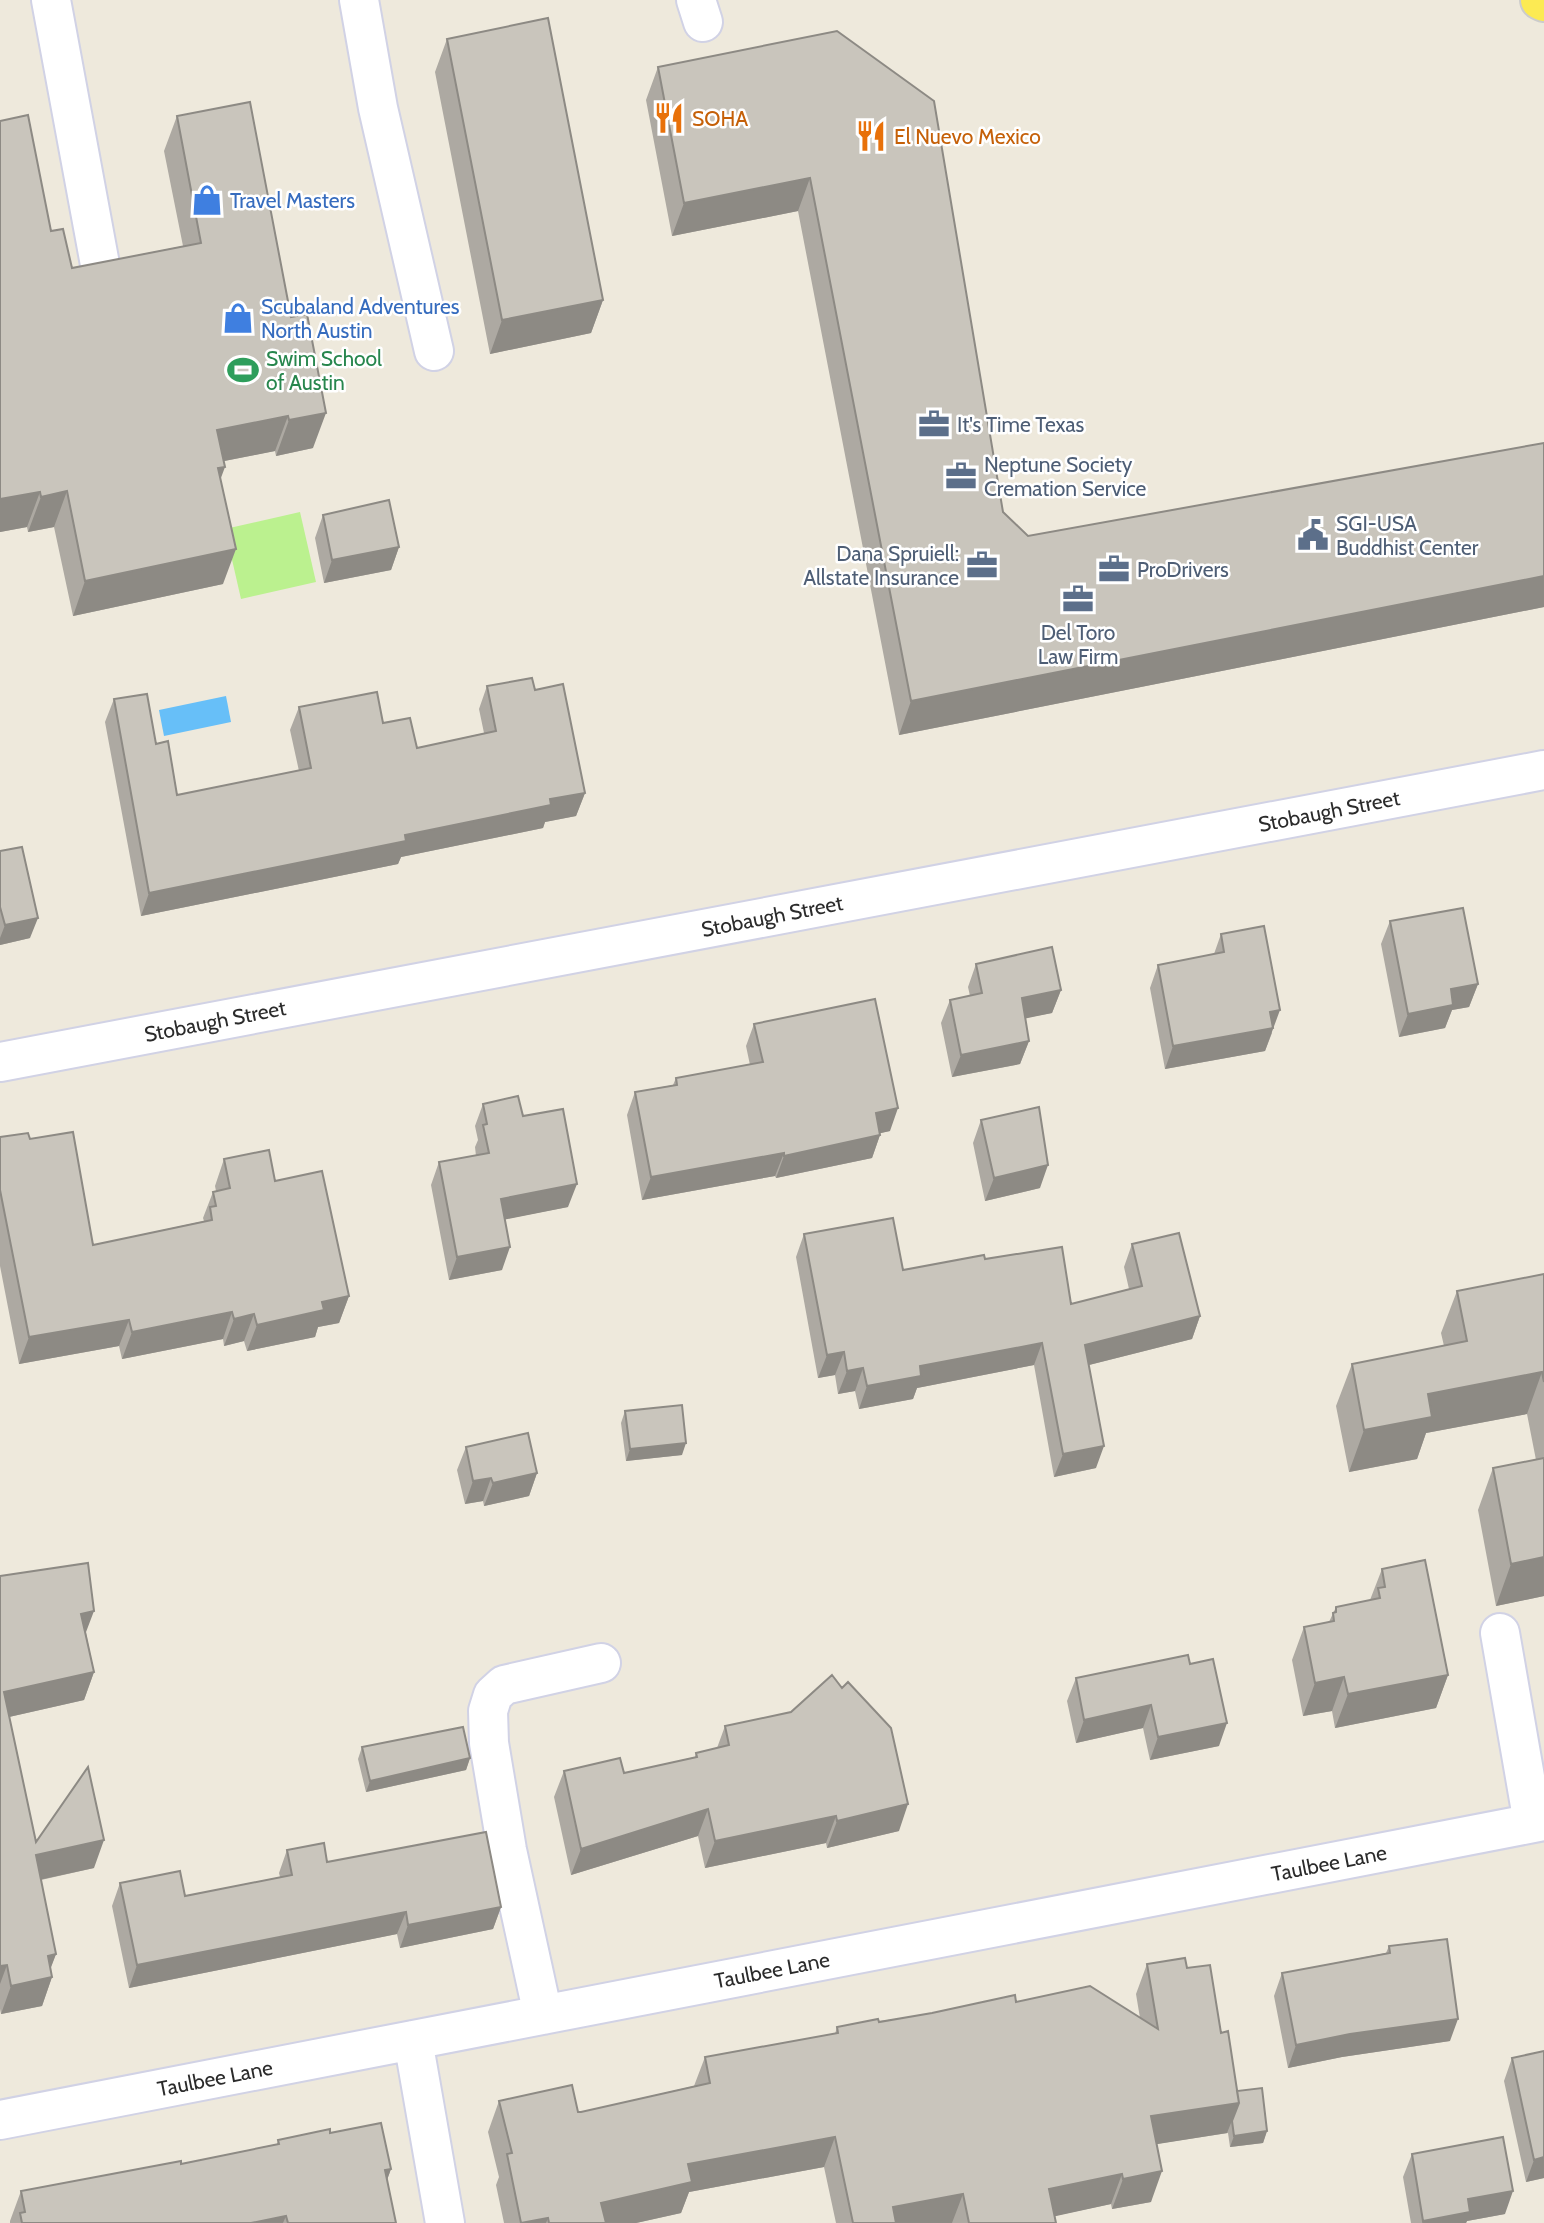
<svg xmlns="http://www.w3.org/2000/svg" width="1544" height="2223" font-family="Cabin,sans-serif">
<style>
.pitch{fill:#bbf18f}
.water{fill:#67bff8}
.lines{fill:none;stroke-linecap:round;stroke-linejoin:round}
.minor-casing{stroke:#d1d2e5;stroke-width:42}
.major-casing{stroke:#ccc;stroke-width:42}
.minor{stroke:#fff;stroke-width:38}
.major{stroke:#fcea53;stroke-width:38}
.wall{fill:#ada9a2}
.shaded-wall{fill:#8d8a84}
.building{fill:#c9c5bc;stroke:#8d8a84;stroke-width:2}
.labels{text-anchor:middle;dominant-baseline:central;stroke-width:5;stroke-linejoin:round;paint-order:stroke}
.food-label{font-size:21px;fill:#c56008;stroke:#fff;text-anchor:start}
.shop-label{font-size:21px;fill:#366cbe;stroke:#fff;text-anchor:start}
.leisure-label{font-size:21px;fill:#27864d;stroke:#fff;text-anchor:start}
.service-label{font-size:21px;fill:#4e5e75;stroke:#fff;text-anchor:start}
.street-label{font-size:21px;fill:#2b2b2b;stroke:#fff}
</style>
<rect width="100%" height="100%" fill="#eee9dc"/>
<!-- pitch -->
<path class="pitch" d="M300,512L316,582L241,599L225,529Z"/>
<!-- water -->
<path class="water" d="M226,696L231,722L164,736L159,710Z"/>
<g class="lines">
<defs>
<path id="minor" d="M51,0L101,270
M359,0L378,108L434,351
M696,0L703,22
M0,1062L1544,770
M1500,1633L1533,1823
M543,2015L507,1850L489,1743L488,1711L493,1695L504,1685L601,1663
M413,2040L445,2223
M0,2120L1544,1821"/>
<path id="major" d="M1540,0L1544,2"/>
</defs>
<!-- minor casing -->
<use href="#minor" class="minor-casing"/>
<!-- major casing -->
<use href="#major" class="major-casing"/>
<!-- minor -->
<use href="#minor" class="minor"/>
<!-- major -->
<use href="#major" class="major"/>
</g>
<!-- wall -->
<path class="wall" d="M837,31L1003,512L1028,536L1544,443V607L899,735L798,211L672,236L646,100L658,67Z
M447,39L603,300L591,333L490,354L435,72Z
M177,116L313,448L276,456L275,451L224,461L220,479L223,584L73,616L54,527L28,532L27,527L0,532V121L51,231L72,268L183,246L164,151Z
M323,515L399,547L391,570L324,583L315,538Z
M487,686L535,690L585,793L576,816L545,822L543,828L401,857L398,864L141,916L105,722L114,699L156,744L177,795L299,771L290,730L299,707L383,723L417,748L484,733L479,709Z
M0,851L30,938L0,945Z
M1390,921L1478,984L1469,1007L1452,1010L1445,1028L1399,1037L1381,944Z
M1221,934L1272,1033L1265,1051L1165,1069L1150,988L1158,965L1214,954Z
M976,964L1061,990L1052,1013L1025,1018L1029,1041L1020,1064L952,1077L941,1023L950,1000L970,996L968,987Z
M754,1024L890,1131L880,1133V1135L872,1158L776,1178L775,1176L642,1200L627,1115L635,1092L673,1085L676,1078L750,1065L746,1046Z
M483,1104L523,1116L568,1207L505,1219L502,1270L449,1280L431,1185L439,1162L476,1156L475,1147L478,1140L475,1126Z
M981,1120L1040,1188L985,1201L973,1143Z
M0,1137L30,1139L93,1245L204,1221L203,1218L213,1192L216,1191L215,1186L224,1159L275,1181L349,1296L339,1323L318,1327L315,1337L247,1351L244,1341L224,1346L223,1339L122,1359L119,1346L19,1364L0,1266Z
M804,1234L903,1270L985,1259L1071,1304L1129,1289L1124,1267L1132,1244L1200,1316L1192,1339L1089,1365L1096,1468L1054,1477L1034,1365L917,1388L913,1399L859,1409L855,1391L838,1394L835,1375L818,1378L796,1257Z
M1544,1274V1596L1496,1606L1478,1510L1493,1468L1536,1460L1527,1414L1426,1433L1417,1459L1349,1472L1336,1406L1352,1364L1444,1346L1441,1333L1457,1291Z
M625,1411L682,1455L626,1461L621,1423Z
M466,1447L537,1473L529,1496L484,1506L483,1501L465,1504L457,1470Z
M1382,1569L1448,1675L1436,1708L1335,1728L1332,1711L1303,1716L1292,1660L1304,1627L1329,1622L1336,1607L1370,1600Z
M0,1576L86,1633L94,1672L84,1700L9,1717L36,1842L94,1868L41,1880L56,1954L50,1969L52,1977L42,2006L1,2014L0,2009Z
M1190,1664L1219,1746L1150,1760L1143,1728L1076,1743L1067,1701L1076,1678Z
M725,1726L899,1831L827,1848L826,1843L705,1868L698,1836L571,1875L554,1797L564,1771L624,1773L695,1757L696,1753L717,1748Z
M362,1747L470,1758L466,1770L366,1792L358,1759Z
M287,1850L327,1862L501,1907L493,1929L400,1948L397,1934L129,1988L112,1906L120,1883L185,1896L280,1877L279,1873Z
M1389,1946L1450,2041L1342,2057L1288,2068L1274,1996L1282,1973L1386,1953Z
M1147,1964L1187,1968L1221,2033L1237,2091L1267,2131L1263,2143L1230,2147L1228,2133L1156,2144L1151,2202L1112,2209L1111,2204L1054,2216L1056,2223H836L824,2167L689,2192L681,2213L636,2223H504L496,2185L499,2177L488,2132L499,2101L581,2112L694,2086L705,2057L835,2034L837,2027L1016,2002L1140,2018L1136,1994Z
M1544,2051V2178L1526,2182L1504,2081L1512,2058Z
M330,2133L391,2169L387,2180L396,2223H10V2221L21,2191L181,2164L277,2144L278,2140Z
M1412,2154L1505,2214L1467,2221L1466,2223H1411L1403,2177Z"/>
<!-- shaded-wall -->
<path class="shaded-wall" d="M810,178L798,211L672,236L684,203Z
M603,300L591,333L490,354L502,320Z
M326,413L313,448L276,456L289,420Z
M288,416L275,451L204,465L217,430Z
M225,467L212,502L218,468Z
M67,491L54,527L28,532L41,497Z
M40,492L27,527L0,532V499Z
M399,547L391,570L324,583L332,560Z
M236,549L223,584L73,616L85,581Z
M1544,576V607L899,735L911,701Z
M585,793L576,816L545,822L543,828L401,857L398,864L141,916L149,893L405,835L550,799Z
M38,918L30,938L0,945V938L5,925Z
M1478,984L1469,1007L1452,1010L1445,1028L1399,1037L1408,1014L1451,989Z
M1061,990L1052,1013L1013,1021L1022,998Z
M1280,1010L1265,1051L1165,1069L1173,1046L1270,1012Z
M1029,1041L1020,1064L952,1077L961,1055Z
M898,1108L890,1131L868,1136L876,1113Z
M880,1135L872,1158L776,1178L784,1156Z
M784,1153L775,1176L642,1200L651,1177Z
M1048,1165L1040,1188L985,1201L994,1178Z
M577,1184L568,1207L493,1222L501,1199Z
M510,1247L502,1270L449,1280L457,1257Z
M349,1296L339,1323L318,1327L315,1337L247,1351L257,1325L322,1302Z
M232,1312L223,1339L122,1359L132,1332Z
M254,1314L244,1341L224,1346L234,1319Z
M1200,1316L1192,1339L1077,1368L1085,1345Z
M129,1320L119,1346L19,1364L29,1337Z
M1042,1343L1034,1365L917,1388L913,1399L859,1409L867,1386L920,1366Z
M844,1352L835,1375L818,1378L827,1355Z
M863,1368L855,1391L838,1394L847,1371Z
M1542,1372L1527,1414L1426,1433L1417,1459L1349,1472L1364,1430L1428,1394Z
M686,1443L682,1455L626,1461L630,1449Z
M1104,1446L1096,1468L1054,1477L1063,1454Z
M537,1473L529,1496L484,1506L493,1483Z
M491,1478L483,1501L465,1504L473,1481Z
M1544,1557V1596L1496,1606L1511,1564Z
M94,1611L83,1640L81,1614Z
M94,1672L84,1700L0,1719L4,1692Z
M1448,1675L1436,1708L1335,1728L1348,1694Z
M1344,1677L1332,1711L1303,1716L1315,1683Z
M1151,1705L1143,1728L1076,1743L1084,1720Z
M1227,1723L1219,1746L1150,1760L1158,1737Z
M470,1758L466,1770L366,1792L370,1781Z
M908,1804L899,1831L827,1848L837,1821Z
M708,1809L698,1836L571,1875L581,1849Z
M836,1816L826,1843L705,1868L715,1841Z
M104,1840L94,1868L25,1883L36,1855Z
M501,1907L493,1929L400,1948L408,1925Z
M406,1912L397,1934L129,1988L137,1965Z
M56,1954L47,1978L52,1977L42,2006L1,2014L11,1986L48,1956Z
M7,1965L0,1984V1966Z
M1458,2019L1450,2041L1342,2057L1288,2068L1296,2045L1350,2034Z
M1239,2103L1227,2133L1139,2147L1151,2116Z
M1267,2131L1263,2143L1230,2147L1234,2136Z
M835,2137L824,2167L689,2192L681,2213L636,2223H594L601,2203L688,2164Z
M1544,2157V2178L1526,2182L1534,2160Z
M391,2169L380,2199L385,2170Z
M1162,2171L1151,2202L1112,2209L1123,2179Z
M1122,2174L1111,2204L1038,2220L1049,2189Z
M1513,2191L1505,2214L1467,2221L1466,2223H1422L1423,2221L1468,2199Z
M963,2194L952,2223H888L893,2207Z
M286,2216L283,2223H251Z
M548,2218L546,2223H522Z"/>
<!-- building -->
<path class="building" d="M548,18L603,300L502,320L447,39Z
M837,31L934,101L1003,512L1028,536L1544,443V576L911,701L810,178L684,203L658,67Z
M250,102L291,317L307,314L326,413L289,420L288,416L217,430L225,467L218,468L236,549L85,581L67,491L41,497L40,492L0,499V121L28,115L51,231L63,229L72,268L201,243L177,116Z
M389,500L399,547L332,560L323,515Z
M532,678L535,690L563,684L585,793L550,799L551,805L405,835L406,841L149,893L114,699L147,694L156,744L168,741L177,795L311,768L299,707L377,692L383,723L410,718L417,748L496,731L487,686Z
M22,847L38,918L5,925L0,907V851Z
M1463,908L1478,984L1451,989L1453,1005L1408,1014L1390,921Z
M1264,926L1280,1010L1270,1012L1273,1028L1173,1046L1158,965L1224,952L1221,934Z
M1052,947L1061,990L1022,998L1029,1041L961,1055L950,1000L982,993L976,964Z
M875,999L898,1108L876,1113L880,1135L784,1156V1153L651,1177L635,1092L677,1085L676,1078L763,1062L754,1024Z
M518,1096L523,1116L563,1109L577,1184L501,1199L510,1247L457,1257L439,1162L489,1153L483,1125L487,1124L483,1104Z
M1039,1107L1048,1165L994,1178L981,1120Z
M73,1132L93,1245L212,1220L210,1207L216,1206L213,1192L230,1188L224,1159L269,1150L275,1181L322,1171L349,1296L322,1302L324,1310L257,1325L254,1314L234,1319L232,1312L132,1332L129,1320L29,1337L0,1190V1137L28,1133L30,1139Z
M893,1218L903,1270L984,1255L985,1259L1062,1247L1071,1304L1142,1286L1132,1244L1179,1233L1200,1316L1085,1345L1104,1446L1063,1454L1042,1343L920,1366L921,1376L867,1386L863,1368L847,1371L844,1352L827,1355L804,1234Z
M1544,1274V1382L1542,1372L1428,1394L1432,1417L1364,1430L1352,1364L1467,1341L1457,1291Z
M682,1405L686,1443L630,1449L625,1411Z
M528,1433L537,1473L493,1483L491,1478L473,1481L466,1447Z
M1544,1458V1557L1511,1564L1493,1468Z
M1425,1560L1448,1675L1348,1694L1344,1677L1315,1683L1304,1627L1334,1621L1333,1613L1336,1612V1607L1380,1598L1378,1588L1385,1587L1382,1569Z
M88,1563L94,1611L81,1614L94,1672L4,1692L36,1842L88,1767L104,1840L36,1855L56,1954L48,1956L52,1977L11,1986L7,1965L0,1966V1576Z
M1188,1655L1190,1664L1213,1659L1227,1723L1158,1737L1151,1705L1084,1720L1076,1678Z
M832,1675L842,1688L848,1682L891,1728L908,1804L837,1821L836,1816L715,1841L708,1809L581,1849L564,1771L620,1758L624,1773L697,1757L696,1753L729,1745L725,1726L791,1712Z
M463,1727L470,1758L370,1781L362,1747Z
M486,1832L501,1907L408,1925L406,1912L137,1965L120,1883L180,1871L185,1896L292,1875L287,1850L324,1843L327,1862Z
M1447,1939L1458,2019L1350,2034L1296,2045L1282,1973L1390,1953L1389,1946Z
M1185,1958L1187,1968L1210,1965L1221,2033L1228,2031L1239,2103L1151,2116L1162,2171L1123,2179L1122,2174L1049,2189L1056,2223H969L963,2194L893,2207L896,2223H853L835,2137L688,2164L692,2182L601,2203L606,2223H549L548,2218L521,2223L507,2154L512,2153L499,2101L572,2085L578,2112H581L710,2083L705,2057L838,2033L837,2027L878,2019L879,2022L932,2013L1015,1995L1016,2002L1090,1986L1158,2029L1147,1964Z
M1544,2051V2157L1534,2160L1512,2058Z
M1262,2088L1267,2131L1234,2136L1232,2121L1239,2103L1237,2091Z
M381,2123L391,2169L385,2170L396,2223H288L286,2216L251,2223H22L20,2213L25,2212L21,2191L181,2161V2164L279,2144L278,2140L330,2129V2133Z
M1503,2137L1513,2191L1468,2199L1470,2212L1423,2221L1412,2154Z"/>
<!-- icons -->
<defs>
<symbol id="restaurant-bare" viewBox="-9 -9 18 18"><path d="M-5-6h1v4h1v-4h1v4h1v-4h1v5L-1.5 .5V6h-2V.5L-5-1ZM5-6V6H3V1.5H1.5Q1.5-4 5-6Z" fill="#e8710a" stroke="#fff" stroke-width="2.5" paint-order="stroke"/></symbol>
<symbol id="shop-bare" viewBox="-9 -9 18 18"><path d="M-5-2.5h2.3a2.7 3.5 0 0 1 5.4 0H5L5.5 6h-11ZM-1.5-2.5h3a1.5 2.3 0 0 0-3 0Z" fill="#3f7fe0" stroke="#fff" stroke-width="2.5" paint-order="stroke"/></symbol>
<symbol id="stadium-bare" viewBox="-9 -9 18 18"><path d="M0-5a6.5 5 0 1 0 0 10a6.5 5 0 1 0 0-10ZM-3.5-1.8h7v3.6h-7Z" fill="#2e9e5b" stroke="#fff" stroke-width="2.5" paint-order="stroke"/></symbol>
<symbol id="office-bare" viewBox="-9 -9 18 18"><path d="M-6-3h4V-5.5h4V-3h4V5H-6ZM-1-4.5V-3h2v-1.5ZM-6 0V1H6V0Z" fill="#5c6f8a" stroke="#fff" stroke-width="2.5" paint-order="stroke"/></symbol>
<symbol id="civic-bare" viewBox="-9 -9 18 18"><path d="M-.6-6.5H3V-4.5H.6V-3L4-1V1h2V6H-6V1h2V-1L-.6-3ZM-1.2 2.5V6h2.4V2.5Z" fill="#5c6f8a" stroke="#fff" stroke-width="2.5" paint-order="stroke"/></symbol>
</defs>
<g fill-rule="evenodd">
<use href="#restaurant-bare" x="647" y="96" width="44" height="44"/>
<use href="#restaurant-bare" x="849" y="114" width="44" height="44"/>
<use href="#shop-bare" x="185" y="178" width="44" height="44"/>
<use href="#shop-bare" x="216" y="296" width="44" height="44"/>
<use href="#stadium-bare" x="221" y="348" width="44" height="44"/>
<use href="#office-bare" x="912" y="402" width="44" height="44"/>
<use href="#office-bare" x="939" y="454" width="44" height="44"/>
<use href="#civic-bare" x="1291" y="513" width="44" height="44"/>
<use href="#office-bare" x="960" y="543" width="44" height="44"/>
<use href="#office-bare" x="1092" y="547" width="44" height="44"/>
<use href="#office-bare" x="1056" y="577" width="44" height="44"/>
</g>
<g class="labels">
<!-- food labels -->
<g class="food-label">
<text x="692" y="118">SOHA</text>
<text x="894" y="136">El Nuevo Mexico</text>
</g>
<!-- shop labels -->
<g class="shop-label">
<text x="230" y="200">Travel Masters</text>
<text x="261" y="306">Scubaland Adventures<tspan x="261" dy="24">North Austin</tspan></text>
</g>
<!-- leisure labels -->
<g class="leisure-label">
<text x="266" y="358">Swim School<tspan x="266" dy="24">of Austin</tspan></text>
</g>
<!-- service labels -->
<g class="service-label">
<text x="957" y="424">It's Time Texas</text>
<text x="984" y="464">Neptune Society<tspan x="984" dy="24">Cremation Service</tspan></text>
<text x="1336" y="523">SGI-USA<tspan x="1336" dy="24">Buddhist Center</tspan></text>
<text x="959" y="553" text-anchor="end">Dana Spruiell:<tspan x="959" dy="24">Allstate Insurance</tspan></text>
<text x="1137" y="569">ProDrivers</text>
<text x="1078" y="632" text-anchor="middle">Del Toro<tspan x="1078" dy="24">Law Firm</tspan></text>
</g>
<!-- street labels -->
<g class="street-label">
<text transform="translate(1329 811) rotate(-11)">Stobaugh Street</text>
<text transform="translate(772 916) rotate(-11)">Stobaugh Street</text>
<text transform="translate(215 1021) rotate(-11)">Stobaugh Street</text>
<text transform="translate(1329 1863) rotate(-11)">Taulbee Lane</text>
<text transform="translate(772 1970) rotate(-11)">Taulbee Lane</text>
<text transform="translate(215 2078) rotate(-11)">Taulbee Lane</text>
</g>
</g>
</svg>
